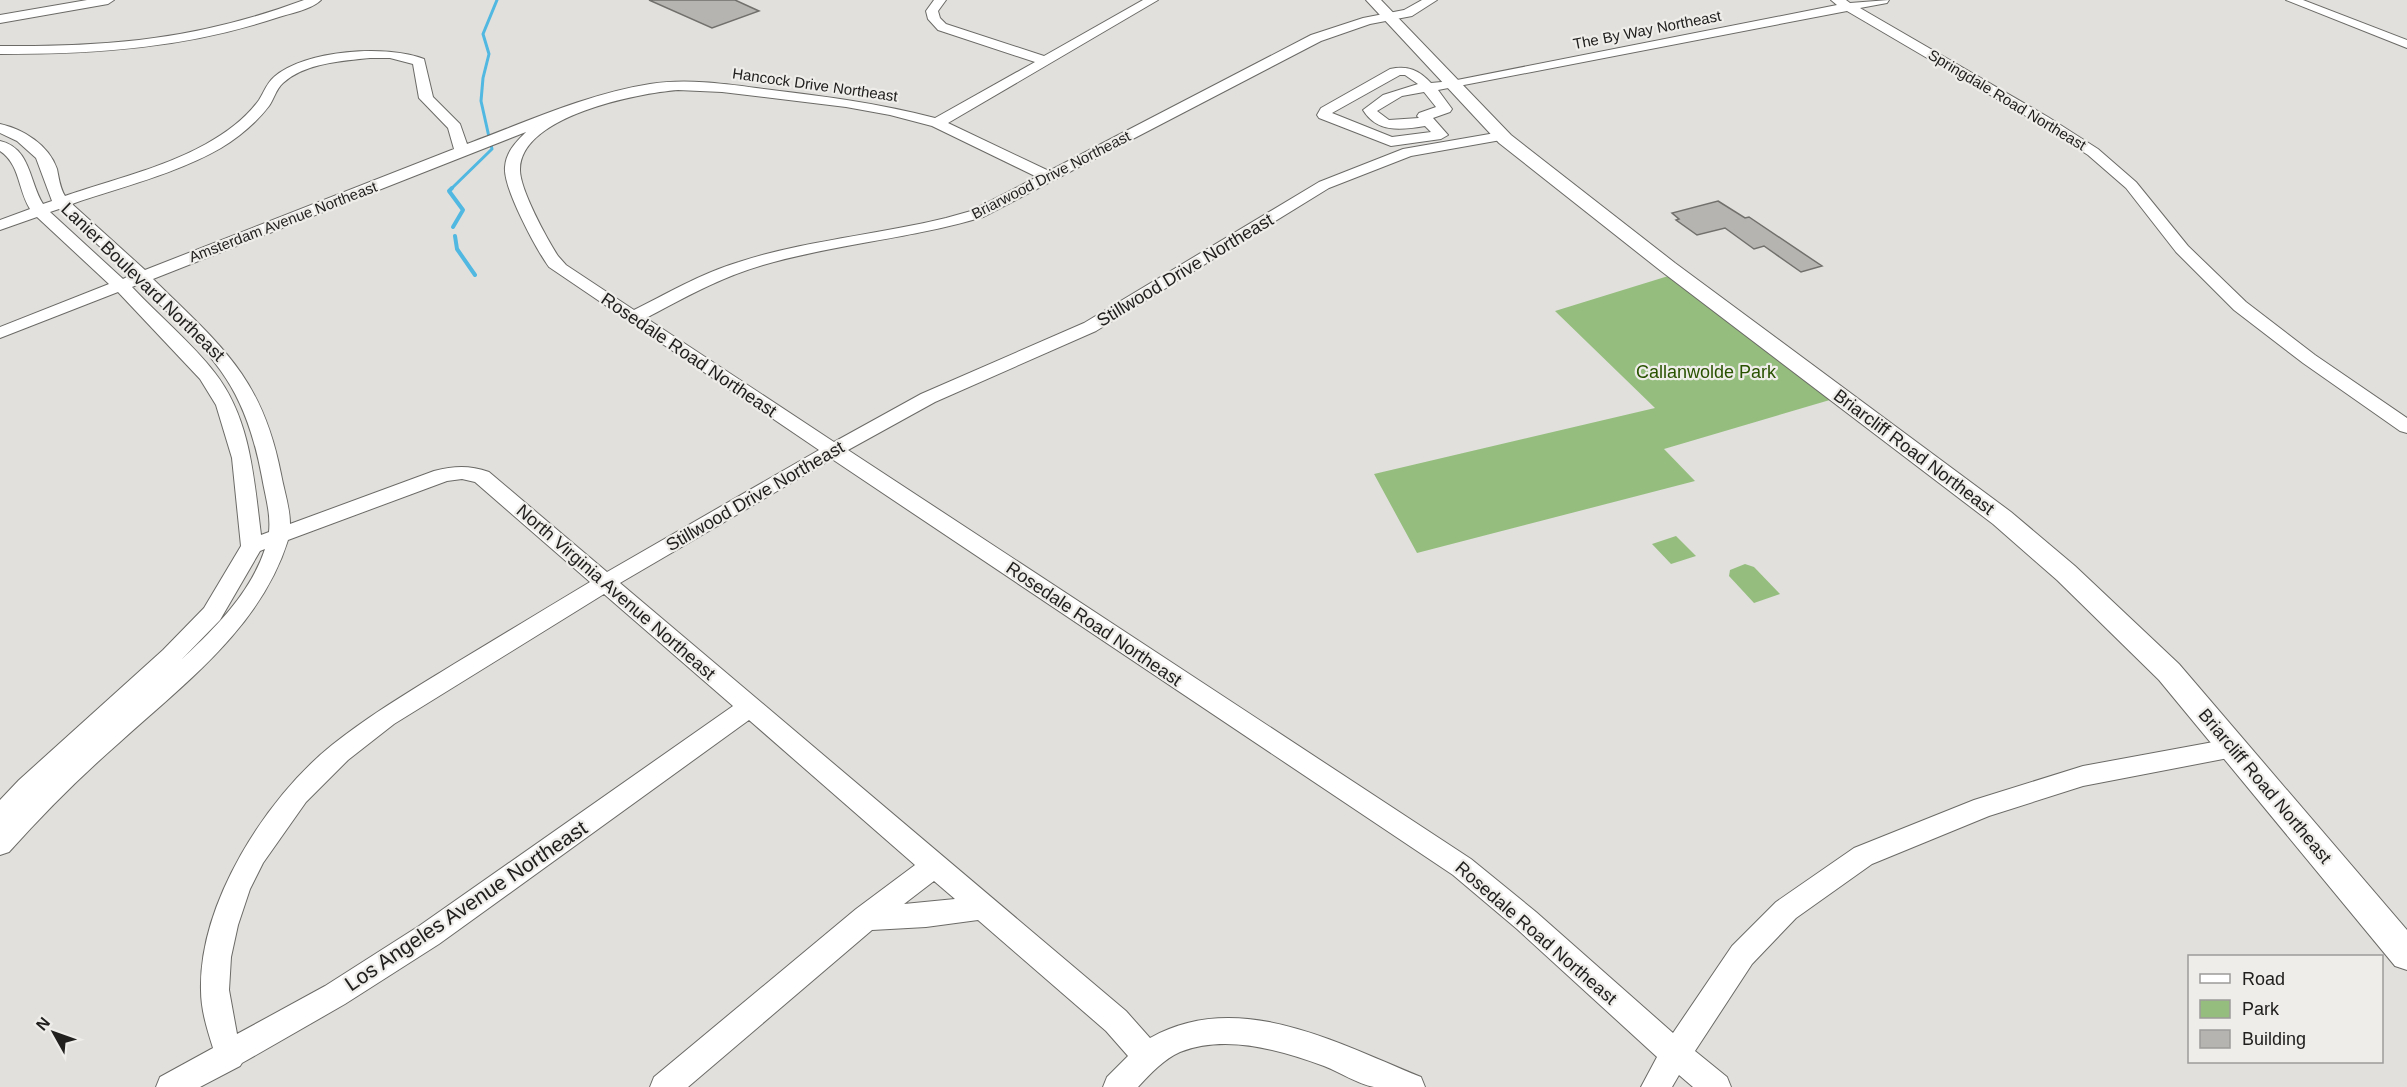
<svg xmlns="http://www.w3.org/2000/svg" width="2407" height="1087" font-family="Helvetica,sans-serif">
  <rect width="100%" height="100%" fill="#e1e0dd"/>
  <!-- green -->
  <g fill="#95be7e">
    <path d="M1678,273l162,124 -176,52 31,32 -278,72 -43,-79 281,-66 -100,-97z"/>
    <path d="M1676,536l20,20 -25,8 -19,-20z"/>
    <path d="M1745,564l9,3 26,27 -26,9 -25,-27 1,-6z"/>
  </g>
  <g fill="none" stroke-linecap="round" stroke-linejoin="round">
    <!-- stream-far1 -->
    <g stroke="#51b8e1" stroke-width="3">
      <path d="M489,137l-8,-36 2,-23 6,-24 -6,-20 14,-34"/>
      <path d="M451,189l41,-40 -1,-4"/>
    </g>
    <!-- stream -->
    <g stroke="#51b8e1" stroke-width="4">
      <path d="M452,188l-3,3 14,19 -10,17"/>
      <path d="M455,236l2,13 18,26"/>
    </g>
  </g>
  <!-- building -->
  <g fill="#b6b4b1" stroke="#72706d" stroke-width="1.5">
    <path d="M649,0h86l24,11 -47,17z"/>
    <path d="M1718,201l27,17 4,-1 73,49 -21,6 -37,-26 -10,3 -29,-21 -28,7 -21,-15 3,-1 -7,-6z"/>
  </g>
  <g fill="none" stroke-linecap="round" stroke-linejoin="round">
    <defs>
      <g id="minor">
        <path d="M87,0h27l-6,4 -108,19v-8z"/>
        <path d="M304,0h17c-9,9 -29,13 -42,17 -94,31 -181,37 -279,37v-8c111,1 199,-7 304,-46z"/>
        <path d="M934,0h12l-8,11 2,7 6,6 98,32 99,-56h15l-210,123 101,48 262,-136 52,-17 41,-8 18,-10h15l-25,16 -42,8 -49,17 -338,176c-73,22 -148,27 -220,48 -42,12 -79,33 -117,53l188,124 87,-48 163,-71 235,-141 84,-33 98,-17 5,1 2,3 -2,3 -5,1 -90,16 -82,32 -233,143 -161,71 -87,48 623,409 65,53 137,121 59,-87 44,-44 78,-54 120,-48 109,-34 152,-28 9,3 3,7 -3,7 -161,31 -94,30 -117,48 -76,54 -44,46 -57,87 32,26 4,10h-38l-14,-12 -7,12h-31l16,-30 -140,-128 -64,-54 -621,-416 -212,124 506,428 24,27c88,-50 187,5 271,39l4,10c-16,0 -35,0 -51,0 -17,-3 -34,-15 -50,-21 -44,-16 -98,-32 -144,-14 -16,7 -30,22 -42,35h-35l4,-10 21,-21 -22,-25 -128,-111 -52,7 -54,3 -184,157h-38l4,-10 202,-168 59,-44 -166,-145 -310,224 -94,60 -103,59 -2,3 -40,21h-44l4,-10 53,-29c-6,-19 -12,-38 -12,-58 -2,-87 65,-192 131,-245 39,-31 80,-55 122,-81 45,-27 91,-55 136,-82l-115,-100 -13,-3 -15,2 -159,59c-27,87 -103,143 -168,202 -39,34 -76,71 -111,110l-9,3v-55l19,-20 144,-130 41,-42 37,-62 -9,-88 -16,-53 -16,-26 -82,-87 -118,46v-11l109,-43 -72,-67 -37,13v-10l30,-11c-12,-19 -10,-45 -30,-58v-10c31,7 29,41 43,63l9,-3 -16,-43 -19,-17 -17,-8v-9c23,5 49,21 57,45 2,10 3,19 8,27 46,-16 98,-28 141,-52 20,-11 40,-26 53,-44 5,-8 8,-17 15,-23 30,-27 113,-33 150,-18l9,38 27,27 7,20c59,-22 120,-50 183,-60 37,-6 77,0 114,5 58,7 114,14 171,29l100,-56 -97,-32 -10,-11 -2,-8zM370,58h20l23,6 6,34 29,30 6,21 -309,121 -73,-66c49,-17 104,-30 149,-56 18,-11 35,-25 48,-42 5,-7 7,-17 14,-23 22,-20 59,-22 87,-25zM678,90l44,2 124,15 44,8 42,11 105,51 -66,34 -25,7c-69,17 -140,22 -207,44 -37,11 -71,31 -105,48l-68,-45 -8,-9c-11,-17 -39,-68 -38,-87 1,-53 118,-76 158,-79zM526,132c-10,10 -20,20 -21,35 -2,21 31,82 44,100l270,183 -212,122 -118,-100c-20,-7 -35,-6 -55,-1l-144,53c0,-17 -6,-33 -9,-50 -19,-98 -61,-129 -128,-195zM59,209l72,66 -8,4 -73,-67zM139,284c69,69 104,92 123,193 3,18 9,36 7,55l-8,3c-7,-55 -10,-116 -46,-162 -23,-30 -57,-58 -83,-86zM265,549c-15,45 -50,79 -84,111l39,-40 40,-69zM604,594l129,112 -314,220 -94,60 -88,48 -8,-44 2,-33 7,-32 12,-36 13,-26 43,-61 42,-42 46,-36zM934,881l21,18 -51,5z"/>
        <path d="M1831,0h15l4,3 39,-3 -2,3 -27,5 188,109 50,32 38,33 52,64 58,56 69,53 92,63v15l-7,-2 -97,-68 -69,-53 -58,-58 -50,-64 -38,-33 -50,-32 -191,-112 -409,79 14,19 -2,3 -17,6 15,17 -7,4 -50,7 -72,-28 -2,-3 4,-7 69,-39c18,-4 29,1 41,14l21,-2 385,-76zM1400,75h5l13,9 -35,11 -20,15c14,23 38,20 62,16l6,6 -39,5 -60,-24zM1424,92l12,15 -17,6 -2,3 2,2 -30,2 -12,-9 25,-15z"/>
        <path d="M2286,0h17l104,40v8z"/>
      </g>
      <path id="major" d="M1366,0h15l130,135 164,128 336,249 64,54 104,98 228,266v40l-12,-4 -236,-286 -102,-100 -64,-56 -332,-253 -162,-128z"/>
    </defs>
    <!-- minor casing -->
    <use href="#minor" stroke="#6b6a67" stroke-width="2"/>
    <!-- major casing -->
    <use href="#major" stroke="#6b6a67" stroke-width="2"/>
    <!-- minor -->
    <use href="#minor" fill="#fff" fill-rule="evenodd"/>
    <!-- major -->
    <use href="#major" fill="#fff" fill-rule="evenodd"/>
  </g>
  <g text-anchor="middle" stroke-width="4.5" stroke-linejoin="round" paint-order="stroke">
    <!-- far-street labels -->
    <g font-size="15" fill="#21201f" stroke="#efedea">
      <text transform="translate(1647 30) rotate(-11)" y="5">The By Way Northeast</text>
      <text transform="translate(815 85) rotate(8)" y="5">Hancock Drive Northeast</text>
      <text transform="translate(2007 100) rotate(31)" y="5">Springdale Road Northeast</text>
      <text transform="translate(1051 175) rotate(-27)" y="5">Briarwood Drive Northeast</text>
      <text transform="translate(283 222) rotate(-21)" y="5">Amsterdam Avenue Northeast</text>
    </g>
    <!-- street labels -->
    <g font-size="18" fill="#21201f" stroke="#efedea">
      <text transform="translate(1185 270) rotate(-31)" y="6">Stillwood Drive Northeast</text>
      <text transform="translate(143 282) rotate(44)" y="6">Lanier Boulevard Northeast</text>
      <text transform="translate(689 355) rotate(34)" y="6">Rosedale Road Northeast</text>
      <text transform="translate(1914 452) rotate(37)" y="6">Briarcliff Road Northeast</text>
      <text transform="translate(755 496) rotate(-30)" y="6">Stillwood Drive Northeast</text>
      <text transform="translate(616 592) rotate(41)" y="6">North Virginia Avenue Northeast</text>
      <text transform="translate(1094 624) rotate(34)" y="6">Rosedale Road Northeast</text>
      <text transform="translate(2265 786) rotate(50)" y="6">Briarcliff Road Northeast</text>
      <text transform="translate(1536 933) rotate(41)" y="6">Rosedale Road Northeast</text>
    </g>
    <!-- park labels -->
    <g font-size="18" fill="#295201" stroke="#efedea">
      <text x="1706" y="378">Callanwolde Park</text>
    </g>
    <!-- near-street labels -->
    <g font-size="21" fill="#21201f" stroke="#efedea">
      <text transform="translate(466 906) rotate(-34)" y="7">Los Angeles Avenue Northeast</text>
    </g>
  </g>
  <!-- legend -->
  <rect x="2188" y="955" width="195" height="108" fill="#efedea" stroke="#9d9b99" stroke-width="1.5"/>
  <rect x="2200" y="974" width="30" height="9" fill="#ffffff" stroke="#9d9b99" stroke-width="1.5"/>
  <text x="2242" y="985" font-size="18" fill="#21201f">Road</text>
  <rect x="2200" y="1000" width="30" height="18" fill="#95be7e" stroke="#9d9b99" stroke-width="1.5"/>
  <text x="2242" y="1015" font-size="18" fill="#21201f">Park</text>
  <rect x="2200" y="1030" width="30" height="18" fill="#b6b4b1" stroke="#9d9b99" stroke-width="1.5"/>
  <text x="2242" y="1045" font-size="18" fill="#21201f">Building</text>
  <!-- north arrow -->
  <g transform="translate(54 1033) rotate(310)" stroke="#efedea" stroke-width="4.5" paint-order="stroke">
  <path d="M0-4.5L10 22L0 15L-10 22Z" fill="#21201f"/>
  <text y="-9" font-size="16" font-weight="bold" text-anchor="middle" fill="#21201f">N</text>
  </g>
</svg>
